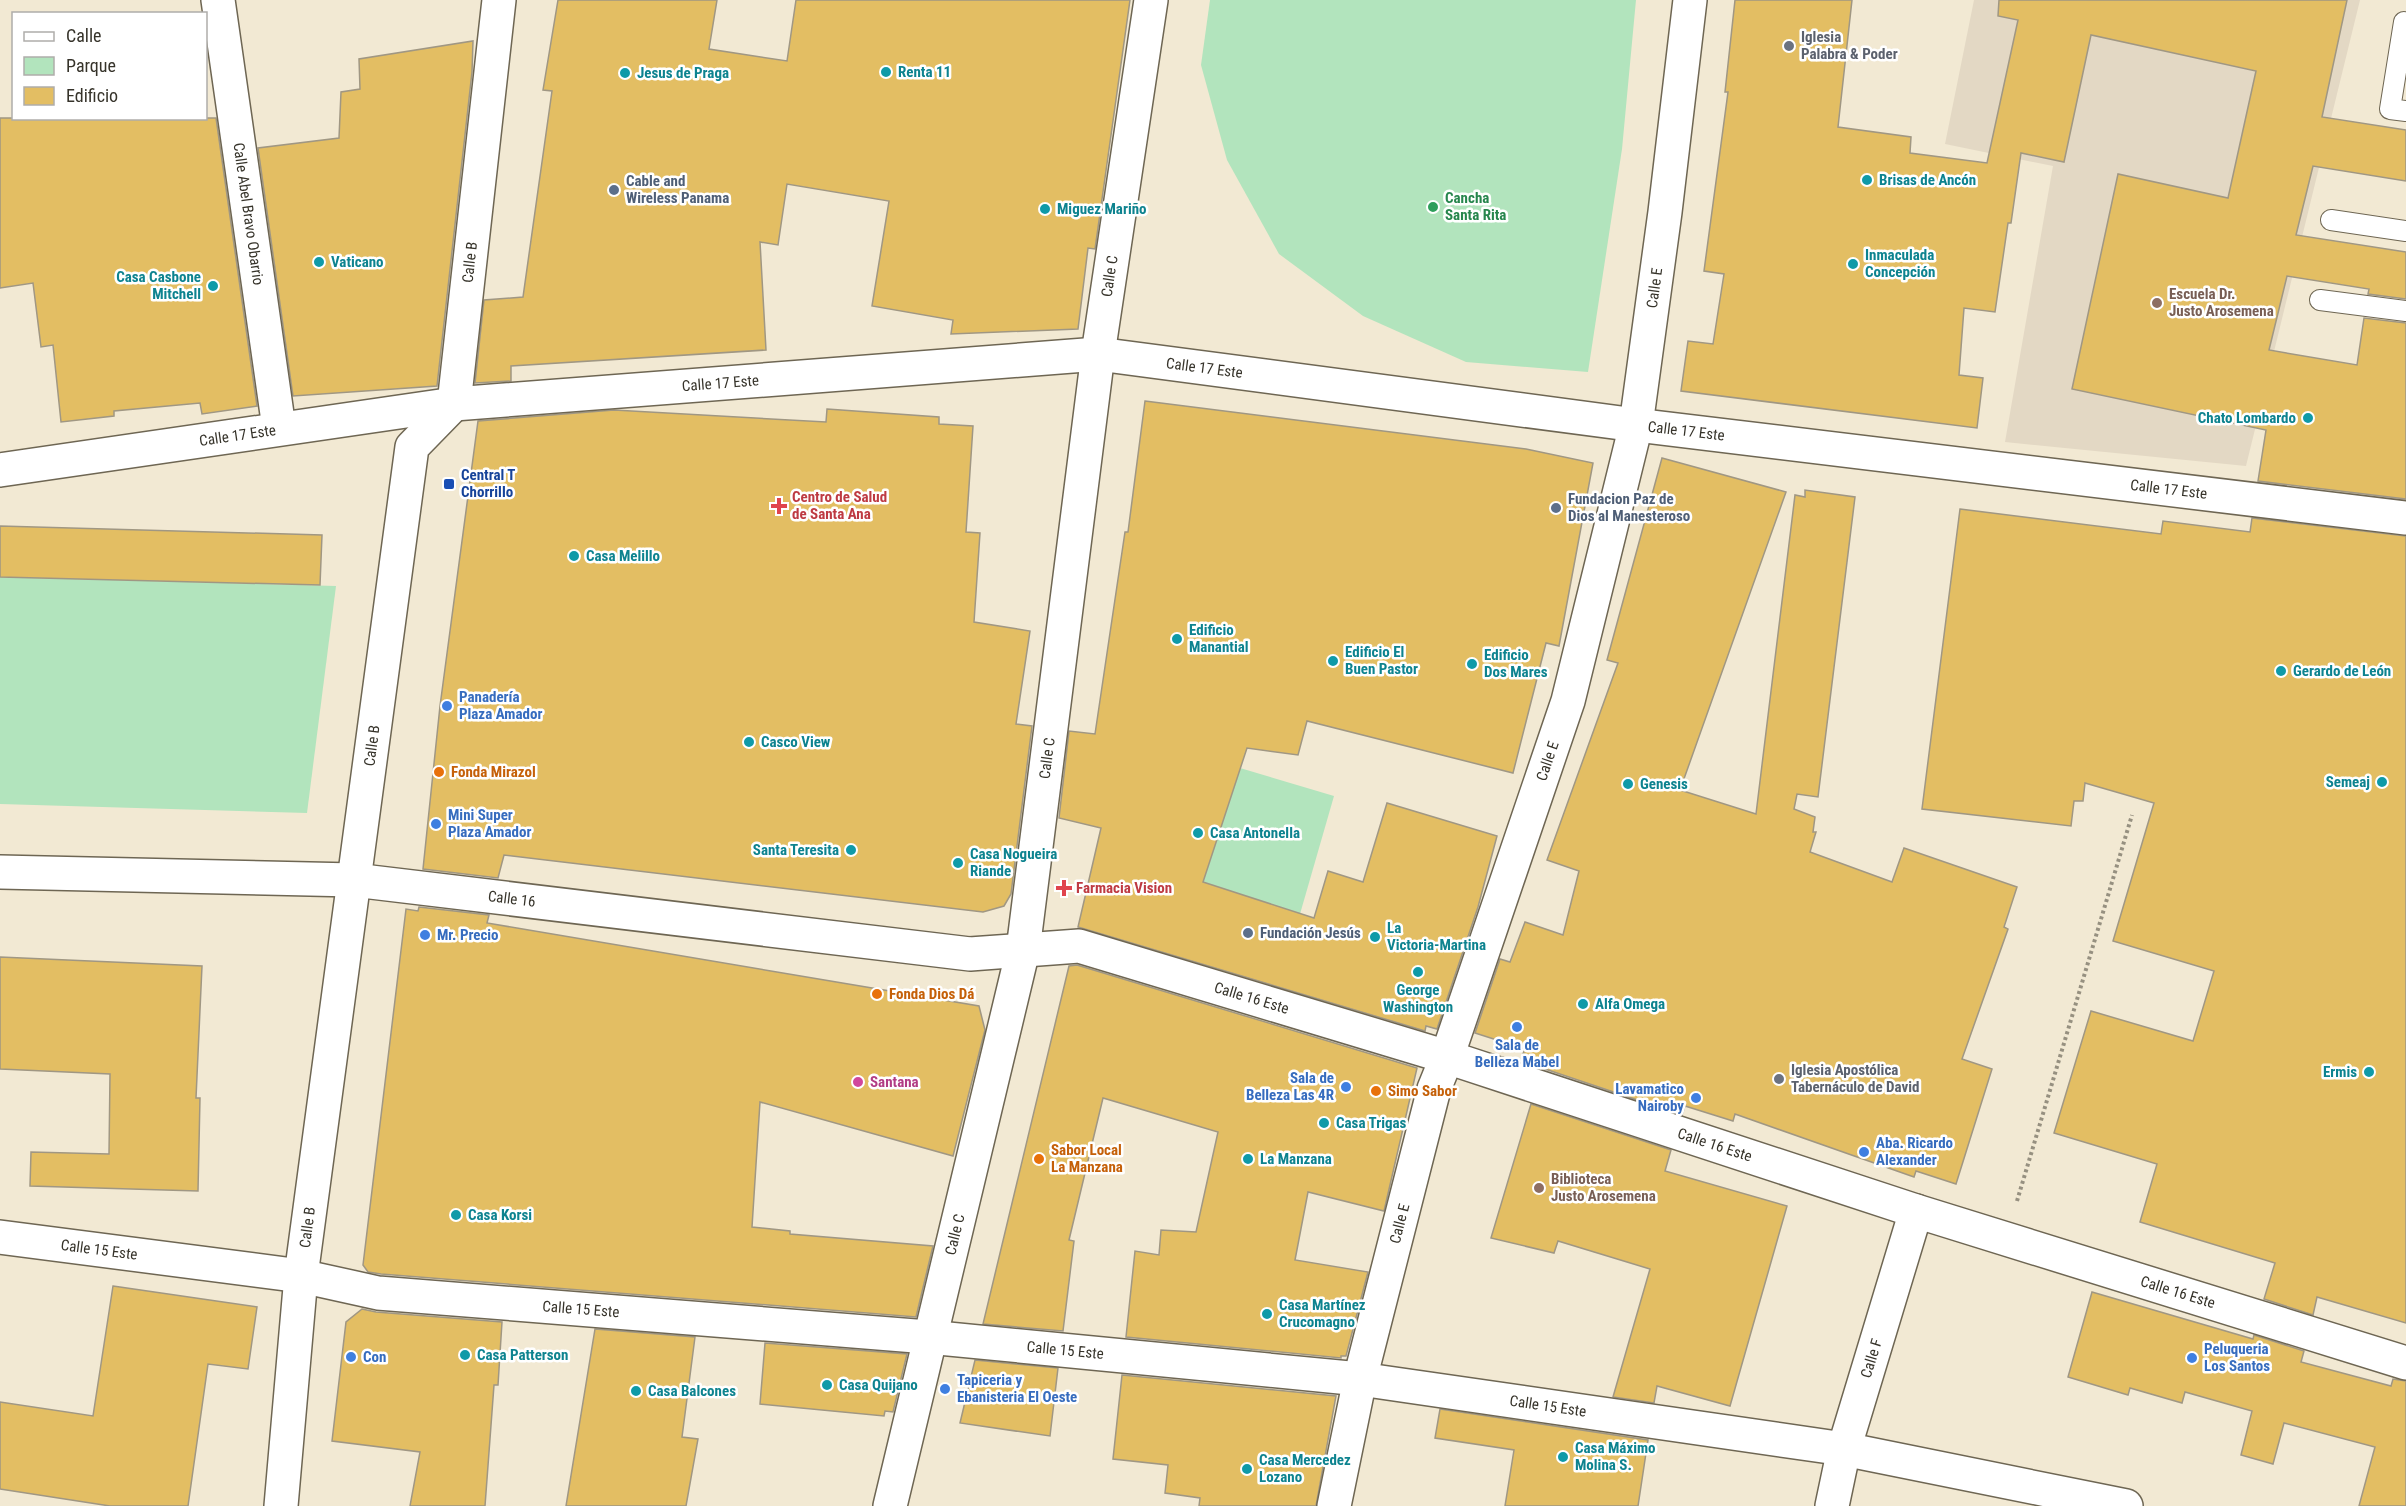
<svg xmlns="http://www.w3.org/2000/svg" width="2406" height="1506" font-family="'Roboto Condensed',sans-serif">
  <rect width="100%" height="100%" fill="#f2e9d3"/>
  <!-- education -->
  <path fill="#e3d8c4" d="M1974,0h386l-114,466 -241,-24 48,-276 -108,-22z"/>
  <!-- green -->
  <g fill="#b2e4bd">
    <path d="M1210,0h426l-14,149 -34,223 -122,-10 -103,-46 -84,-62 -52,-94 -26,-95z"/>
    <path d="M0,577l336,9 -29,227 -307,-9z"/>
    <path d="M1240,768l94,28 -34,118 -97,-32z"/>
  </g>
  <!-- building -->
  <g fill="#e3be63" stroke="#a09783" stroke-width="1.5">
    <path d="M558,0h159l-8,49 78,12 9,-61h334l-35,249 -7,-1 -10,81 -127,5 2,-14 -81,-14 17,-105 -102,-17 -9,61 -18,-3 6,108 -255,16v15l-36,2 9,-83 39,-3 29,-206 -9,-1z"/>
    <path d="M1735,0h117l-14,127 73,10 -1,16 77,10 31,-143 -20,-4 1,-16h348l-25,117 84,13v51l-93,-15 -17,69 110,17v47l-38,-5 1,-5 -82,-13 -18,74 88,15 7,-47 42,5v176l-148,-18 8,-51 -194,-41 46,-215 110,24 28,-127 -165,-36 -27,127 -43,-9 -10,70h-3l-13,89 -31,-4 -5,67 24,3 -6,50 -296,-37 7,-50 25,3 11,-70 -20,-3 24,-179h-3z"/>
    <path d="M473,41l-1,31 -35,314 -144,10 -35,-248 81,-10 2,-46 19,-3 -1,-30z"/>
    <path d="M0,118h216l41,288 -55,8 -2,-11 -86,8v5l-53,6 -8,-77 -12,2 -8,-64 -33,5z"/>
    <path d="M1145,401l381,48 67,14 -34,183 -13,-3 -33,130 -206,-52 -9,34 -51,-7 -44,134 111,36 14,-47 35,11 24,-79 110,33 -19,71 -41,122 -11,-3 -1,5 -347,-104 23,-99 -42,-10 10,-87 26,3 30,-202h3z"/>
    <path d="M827,409l112,8v7l34,2 -7,106 14,1 -6,89 56,9 -14,93 16,2 -21,168 -7,12 -21,6 -479,-57 -6,23 -75,-9 17,-163 38,-285 136,-11 212,12z"/>
    <path d="M1662,458l124,34 -106,298 76,24 39,-319 10,2v-7l50,7 -37,300 -21,-3 -3,15 21,8 -2,15h3l-6,20 82,30 12,-34 113,39 -13,40 4,2 -46,130 30,10 -36,115 -40,-13 -2,6 -179,-63 -2,7 -48,-15 -3,9 -140,-47 2,-8 -21,-6 2,-5 -50,-16 25,-74 10,3 15,-40 38,13 16,-64 -32,-11 71,-197 -11,-3z"/>
    <path d="M1960,509l201,25 2,-13 87,11 2,-14 154,18v787l-89,-26 -4,18 -49,-16 11,-36 -135,-41 17,-58 -103,-31 37,-122 102,30 21,-70 -101,-30 41,-138 -69,-20 -2,18h-9l-3,25 -149,-17z"/>
    <path d="M0,526l322,9 -2,50 -320,-8z"/>
    <path d="M419,907l70,8 -2,8 492,83 6,24 -32,126 -193,-54 -8,125 38,4v3l143,12 -17,71 -535,-43 -13,-2 -5,-7 43,-356 12,2z"/>
    <path d="M0,957l202,9 -6,132h4l-2,93 -168,-5 1,-34 78,2 1,-80 -110,-5z"/>
    <path d="M1077,965l340,103 -33,143 -76,-19 -13,68 73,12 -22,84h-5v2l-215,-21 9,-86 24,4 2,-25 35,2 22,-100 -115,-34 -34,142 5,1 -11,90 -80,-7 86,-358z"/>
    <path d="M1531,1104l140,46 -6,21 122,35 -57,200 -73,-20 -3,17 -41,-6 37,-128 -92,-28 -4,12 -63,-15z"/>
    <path d="M113,1286l144,21 -9,62 -40,-5 -20,142h-78l-110,-17v-87l93,14z"/>
    <path d="M2092,1292l161,47 1,-4 50,16 -3,11 90,24 2,-7 13,2v125h-47l16,-59 -91,-24 -11,41 -32,-9 11,-44 -67,-19 -3,11 -52,-15 -2,7 -60,-18z"/>
    <path d="M362,1309l14,3 126,10 -4,63h-4l-9,121h-75l10,-54 -88,-11 14,-119z"/>
    <path d="M595,1329l100,8 -13,100 16,2 -12,67h-120z"/>
    <path d="M765,1343l142,11 -14,58 -8,-1 -1,5 -124,-12z"/>
    <path d="M975,1360l83,8 -8,68 -90,-13z"/>
    <path d="M1122,1375l214,21 -20,110h-117l1,-8 -35,-5 3,-28 -55,-6z"/>
    <path d="M1440,1409l208,31 -10,66h-133l9,-56 -79,-12z"/>
  </g>
  <g fill="none" stroke-linecap="round" stroke-linejoin="round">
    <defs>
      <g id="service">
        <path d="M2404,22l-14,87 16,2"/>
        <path d="M2331,220l75,11"/>
        <path d="M2320,300l86,11"/>
      </g>
      <g id="minor">
        <path id="s1" d="M218,0l61,428"/>
        <path id="s2" d="M0,872l354,8 616,74 109,-8 368,111 469,154 490,152"/>
        <path id="s3" d="M0,1237l301,39 77,17 550,44 432,42 484,70 282,57"/>
        <path id="s4" d="M890,1506l133,-556 75,-596 53,-354"/>
        <path id="s5" d="M1334,1506l26,-127 74,-290 13,-32 121,-356 68,-276 29,-213 25,-212"/>
        <path id="s6" d="M1832,1506l12,-57 72,-238"/>
      </g>
      <g id="tertiary">
        <path id="s7" d="M0,470l454,-66 644,-50 538,71 770,93"/>
        <path id="s8" d="M281,1506l20,-230 111,-829 42,-43 45,-404"/>
      </g>
    </defs>
    <!-- service casing -->
    <use href="#service" stroke="#6e6653" stroke-width="22"/>
    <!-- minor casing -->
    <use href="#minor" stroke="#6e6653" stroke-width="36"/>
    <!-- tertiary casing -->
    <use href="#tertiary" stroke="#6e6653" stroke-width="36"/>
    <!-- path -->
    <path stroke="#969080" stroke-width="4" stroke-dasharray="3 3" stroke-linecap="butt" d="M2017,1201l115,-386"/>
    <!-- service -->
    <use href="#service" stroke="#fff" stroke-width="20"/>
    <!-- minor -->
    <use href="#minor" stroke="#fff" stroke-width="33"/>
    <!-- tertiary -->
    <use href="#tertiary" stroke="#fff" stroke-width="33"/>
  </g>
  <!-- markers -->
  <g fill="#6b7280" stroke="#fff" stroke-width="2">
    <circle cx="1789" cy="46" r="6"/>
    <circle cx="1779" cy="1079" r="6"/>
  </g>
  <g fill="#0f9aa8" stroke="#fff" stroke-width="2">
    <circle cx="886" cy="72" r="6"/>
    <circle cx="625" cy="73" r="6"/>
    <circle cx="1867" cy="180" r="6"/>
    <circle cx="1045" cy="209" r="6"/>
    <circle cx="319" cy="262" r="6"/>
    <circle cx="1853" cy="264" r="6"/>
    <circle cx="213" cy="286" r="6"/>
    <circle cx="2308" cy="418" r="6"/>
    <circle cx="574" cy="556" r="6"/>
    <circle cx="1177" cy="639" r="6"/>
    <circle cx="1333" cy="661" r="6"/>
    <circle cx="1472" cy="664" r="6"/>
    <circle cx="2281" cy="671" r="6"/>
    <circle cx="749" cy="742" r="6"/>
    <circle cx="2382" cy="782" r="6"/>
    <circle cx="1628" cy="784" r="6"/>
    <circle cx="1198" cy="833" r="6"/>
    <circle cx="851" cy="850" r="6"/>
    <circle cx="958" cy="863" r="6"/>
    <circle cx="1375" cy="937" r="6"/>
    <circle cx="1418" cy="972" r="6"/>
    <circle cx="1583" cy="1004" r="6"/>
    <circle cx="2369" cy="1072" r="6"/>
    <circle cx="1324" cy="1123" r="6"/>
    <circle cx="1248" cy="1159" r="6"/>
    <circle cx="456" cy="1215" r="6"/>
    <circle cx="1267" cy="1314" r="6"/>
    <circle cx="465" cy="1355" r="6"/>
    <circle cx="827" cy="1385" r="6"/>
    <circle cx="636" cy="1391" r="6"/>
    <circle cx="1563" cy="1457" r="6"/>
    <circle cx="1247" cy="1469" r="6"/>
  </g>
  <g fill="#5c6f8a" stroke="#fff" stroke-width="2">
    <circle cx="614" cy="190" r="6"/>
    <circle cx="1556" cy="508" r="6"/>
    <circle cx="1248" cy="933" r="6"/>
  </g>
  <circle fill="#2e9e5b" stroke="#fff" stroke-width="2" cx="1433" cy="207" r="6"/>
  <g fill="#8d6e63" stroke="#fff" stroke-width="2">
    <circle cx="2157" cy="303" r="6"/>
    <circle cx="1539" cy="1188" r="6"/>
  </g>
  <rect fill="#1a4fb4" stroke="#fff" stroke-width="2" x="443" y="478" width="12" height="12" rx="3"/>
  <g fill="#e0444e" stroke="#fff" stroke-width="2">
    <path d="M776 497h6v6h6v6h-6v6h-6v-6h-6v-6h6z"/>
    <path d="M1061 879h6v6h6v6h-6v6h-6v-6h-6v-6h6z"/>
  </g>
  <g fill="#3f7fe0" stroke="#fff" stroke-width="2">
    <circle cx="447" cy="706" r="6"/>
    <circle cx="436" cy="824" r="6"/>
    <circle cx="425" cy="935" r="6"/>
    <circle cx="1517" cy="1027" r="6"/>
    <circle cx="1346" cy="1087" r="6"/>
    <circle cx="1696" cy="1098" r="6"/>
    <circle cx="1864" cy="1152" r="6"/>
    <circle cx="351" cy="1357" r="6"/>
    <circle cx="2192" cy="1358" r="6"/>
    <circle cx="945" cy="1389" r="6"/>
  </g>
  <g fill="#e8710a" stroke="#fff" stroke-width="2">
    <circle cx="439" cy="772" r="6"/>
    <circle cx="877" cy="994" r="6"/>
    <circle cx="1376" cy="1091" r="6"/>
    <circle cx="1039" cy="1159" r="6"/>
  </g>
  <circle fill="#d1479c" stroke="#fff" stroke-width="2" cx="858" cy="1082" r="6"/>
  <g text-anchor="middle" stroke-width="5" stroke-linejoin="round" paint-order="stroke">
    <!-- worship labels -->
    <g font-size="15" font-weight="bold" fill="#5b616d" stroke="#fff" text-anchor="start">
      <text x="1801" y="42">Iglesia<tspan x="1801" dy="17">Palabra &amp; Poder</tspan></text>
      <text x="1791" y="1075">Iglesia Apostólica<tspan x="1791" dy="17">Tabernáculo de David</tspan></text>
    </g>
    <!-- culture labels -->
    <g font-size="15" font-weight="bold" fill="#0d838f" stroke="#fff" text-anchor="start">
      <text x="898" y="77">Renta 11</text>
      <text x="637" y="78">Jesus de Praga</text>
      <text x="1879" y="185">Brisas de Ancón</text>
      <text x="1057" y="214">Miguez Mariño</text>
      <text x="1865" y="260">Inmaculada<tspan x="1865" dy="17">Concepción</tspan></text>
      <text x="331" y="267">Vaticano</text>
      <text x="201" y="282" text-anchor="end">Casa Casbone<tspan x="201" dy="17">Mitchell</tspan></text>
      <text x="2296" y="423" text-anchor="end">Chato Lombardo</text>
      <text x="586" y="561">Casa Melillo</text>
      <text x="1189" y="635">Edificio<tspan x="1189" dy="17">Manantial</tspan></text>
      <text x="1345" y="657">Edificio El<tspan x="1345" dy="17">Buen Pastor</tspan></text>
      <text x="1484" y="660">Edificio<tspan x="1484" dy="17">Dos Mares</tspan></text>
      <text x="2293" y="676">Gerardo de León</text>
      <text x="761" y="747">Casco View</text>
      <text x="2370" y="787" text-anchor="end">Semeaj</text>
      <text x="1640" y="789">Genesis</text>
      <text x="1210" y="838">Casa Antonella</text>
      <text x="839" y="855" text-anchor="end">Santa Teresita</text>
      <text x="970" y="859">Casa Nogueira<tspan x="970" dy="17">Riande</tspan></text>
      <text x="1387" y="933">La<tspan x="1387" dy="17">Victoria-Martina</tspan></text>
      <text x="1418" y="995" text-anchor="middle">George<tspan x="1418" dy="17">Washington</tspan></text>
      <text x="1595" y="1009">Alfa Omega</text>
      <text x="2357" y="1077" text-anchor="end">Ermis</text>
      <text x="1336" y="1128">Casa Trigas</text>
      <text x="1260" y="1164">La Manzana</text>
      <text x="468" y="1220">Casa Korsi</text>
      <text x="1279" y="1310">Casa Martínez<tspan x="1279" dy="17">Crucomagno</tspan></text>
      <text x="477" y="1360">Casa Patterson</text>
      <text x="839" y="1390">Casa Quijano</text>
      <text x="648" y="1396">Casa Balcones</text>
      <text x="1575" y="1453">Casa Máximo<tspan x="1575" dy="17">Molina S.</tspan></text>
      <text x="1259" y="1465">Casa Mercedez<tspan x="1259" dy="17">Lozano</tspan></text>
    </g>
    <!-- service labels -->
    <g font-size="15" font-weight="bold" fill="#4e5e75" stroke="#fff" text-anchor="start">
      <text x="626" y="186">Cable and<tspan x="626" dy="17">Wireless Panama</tspan></text>
      <text x="1568" y="504">Fundacion Paz de<tspan x="1568" dy="17">Dios al Manesteroso</tspan></text>
      <text x="1260" y="938">Fundación Jesús</text>
    </g>
    <!-- leisure labels -->
    <g font-size="15" font-weight="bold" fill="#27864d" stroke="#fff" text-anchor="start">
      <text x="1445" y="203">Cancha<tspan x="1445" dy="17">Santa Rita</tspan></text>
    </g>
    <!-- street labels -->
    <g font-size="15" fill="#36332a" stroke="#fff">
      <text dy="5" stroke="none"><textPath href="#s1" startOffset="216">Calle Abel Bravo Obarrio</textPath></text>
      <text dy="5" stroke="none"><textPath href="#s8" startOffset="1270">Calle B</textPath></text>
      <text dy="5" stroke="none"><textPath href="#s4" startOffset="1251">Calle C</textPath></text>
      <text dy="5" stroke="none"><textPath href="#s5" startOffset="1262">Calle E</textPath></text>
      <text dy="5" stroke="none"><textPath href="#s7" startOffset="1212">Calle 17 Este</textPath></text>
      <text dy="5" stroke="none"><textPath href="#s7" startOffset="726">Calle 17 Este</textPath></text>
      <text dy="5" stroke="none"><textPath href="#s7" startOffset="1698">Calle 17 Este</textPath></text>
      <text dy="5" stroke="none"><textPath href="#s7" startOffset="240">Calle 17 Este</textPath></text>
      <text dy="5" stroke="none"><textPath href="#s7" startOffset="2184">Calle 17 Este</textPath></text>
      <text dy="5" stroke="none"><textPath href="#s8" startOffset="766">Calle B</textPath></text>
      <text dy="5" stroke="none"><textPath href="#s4" startOffset="765">Calle C</textPath></text>
      <text dy="5" stroke="none"><textPath href="#s5" startOffset="776">Calle E</textPath></text>
      <text dy="5" stroke="none"><textPath href="#s2" startOffset="513">Calle 16</textPath></text>
      <text dy="5" stroke="none"><textPath href="#s2" startOffset="1264">Calle 16 Este</textPath></text>
      <text dy="5" stroke="none"><textPath href="#s2" startOffset="1750">Calle 16 Este</textPath></text>
      <text dy="5" stroke="none"><textPath href="#s5" startOffset="290">Calle E</textPath></text>
      <text dy="5" stroke="none"><textPath href="#s8" startOffset="280">Calle B</textPath></text>
      <text dy="5" stroke="none"><textPath href="#s4" startOffset="279">Calle C</textPath></text>
      <text dy="5" stroke="none"><textPath href="#s3" startOffset="100">Calle 15 Este</textPath></text>
      <text dy="5" stroke="none"><textPath href="#s2" startOffset="2236">Calle 16 Este</textPath></text>
      <text dy="5" stroke="none"><textPath href="#s3" startOffset="586">Calle 15 Este</textPath></text>
      <text dy="5" stroke="none"><textPath href="#s3" startOffset="1072">Calle 15 Este</textPath></text>
      <text dy="5" stroke="none"><textPath href="#s6" startOffset="153">Calle F</textPath></text>
      <text dy="5" stroke="none"><textPath href="#s3" startOffset="1558">Calle 15 Este</textPath></text>
    </g>
    <!-- education labels -->
    <g font-size="15" font-weight="bold" fill="#785e54" stroke="#fff" text-anchor="start">
      <text x="2169" y="299">Escuela Dr.<tspan x="2169" dy="17">Justo Arosemena</tspan></text>
      <text x="1551" y="1184">Biblioteca<tspan x="1551" dy="17">Justo Arosemena</tspan></text>
    </g>
    <!-- transit labels -->
    <g font-size="15" font-weight="bold" fill="#164399" stroke="#fff" text-anchor="start">
      <text x="461" y="480">Central T<tspan x="461" dy="17">Chorrillo</tspan></text>
    </g>
    <!-- health labels -->
    <g font-size="15" font-weight="bold" fill="#be3a42" stroke="#fff" text-anchor="start">
      <text x="792" y="502">Centro de Salud<tspan x="792" dy="17">de Santa Ana</tspan></text>
      <text x="1076" y="893">Farmacia Vision</text>
    </g>
    <!-- shop labels -->
    <g font-size="15" font-weight="bold" fill="#366cbe" stroke="#fff" text-anchor="start">
      <text x="459" y="702">Panadería<tspan x="459" dy="17">Plaza Amador</tspan></text>
      <text x="448" y="820">Mini Super<tspan x="448" dy="17">Plaza Amador</tspan></text>
      <text x="437" y="940">Mr. Precio</text>
      <text x="1517" y="1050" text-anchor="middle">Sala de<tspan x="1517" dy="17">Belleza Mabel</tspan></text>
      <text x="1334" y="1083" text-anchor="end">Sala de<tspan x="1334" dy="17">Belleza Las 4R</tspan></text>
      <text x="1684" y="1094" text-anchor="end">Lavamatico<tspan x="1684" dy="17">Nairoby</tspan></text>
      <text x="1876" y="1148">Aba. Ricardo<tspan x="1876" dy="17">Alexander</tspan></text>
      <text x="2204" y="1354">Peluqueria<tspan x="2204" dy="17">Los Santos</tspan></text>
      <text x="363" y="1362">Con</text>
      <text x="957" y="1385">Tapiceria y<tspan x="957" dy="17">Ebanisteria El Oeste</tspan></text>
    </g>
    <!-- food labels -->
    <g font-size="15" font-weight="bold" fill="#c56008" stroke="#fff" text-anchor="start">
      <text x="451" y="777">Fonda Mirazol</text>
      <text x="889" y="999">Fonda Dios Dá</text>
      <text x="1388" y="1096">Simo Sabor</text>
      <text x="1051" y="1155">Sabor Local<tspan x="1051" dy="17">La Manzana</tspan></text>
    </g>
    <!-- hotel labels -->
    <g font-size="15" font-weight="bold" fill="#b23c85" stroke="#fff" text-anchor="start">
      <text x="870" y="1087">Santana</text>
    </g>
  </g>
  <!-- legend -->
  <rect x="12" y="12" width="195" height="108" fill="#ffffff" stroke="#afadaa" stroke-width="1.5"/>
  <rect x="24" y="32" width="30" height="9" fill="#ffffff" stroke="#afadaa" stroke-width="1.5"/>
  <text x="66" y="42" font-size="18" fill="#36332a">Calle</text>
  <rect x="24" y="57" width="30" height="18" fill="#b2e4bd" stroke="#afadaa" stroke-width="1.5"/>
  <text x="66" y="72" font-size="18" fill="#36332a">Parque</text>
  <rect x="24" y="87" width="30" height="18" fill="#e3be63" stroke="#afadaa" stroke-width="1.5"/>
  <text x="66" y="102" font-size="18" fill="#36332a">Edificio</text>
</svg>
